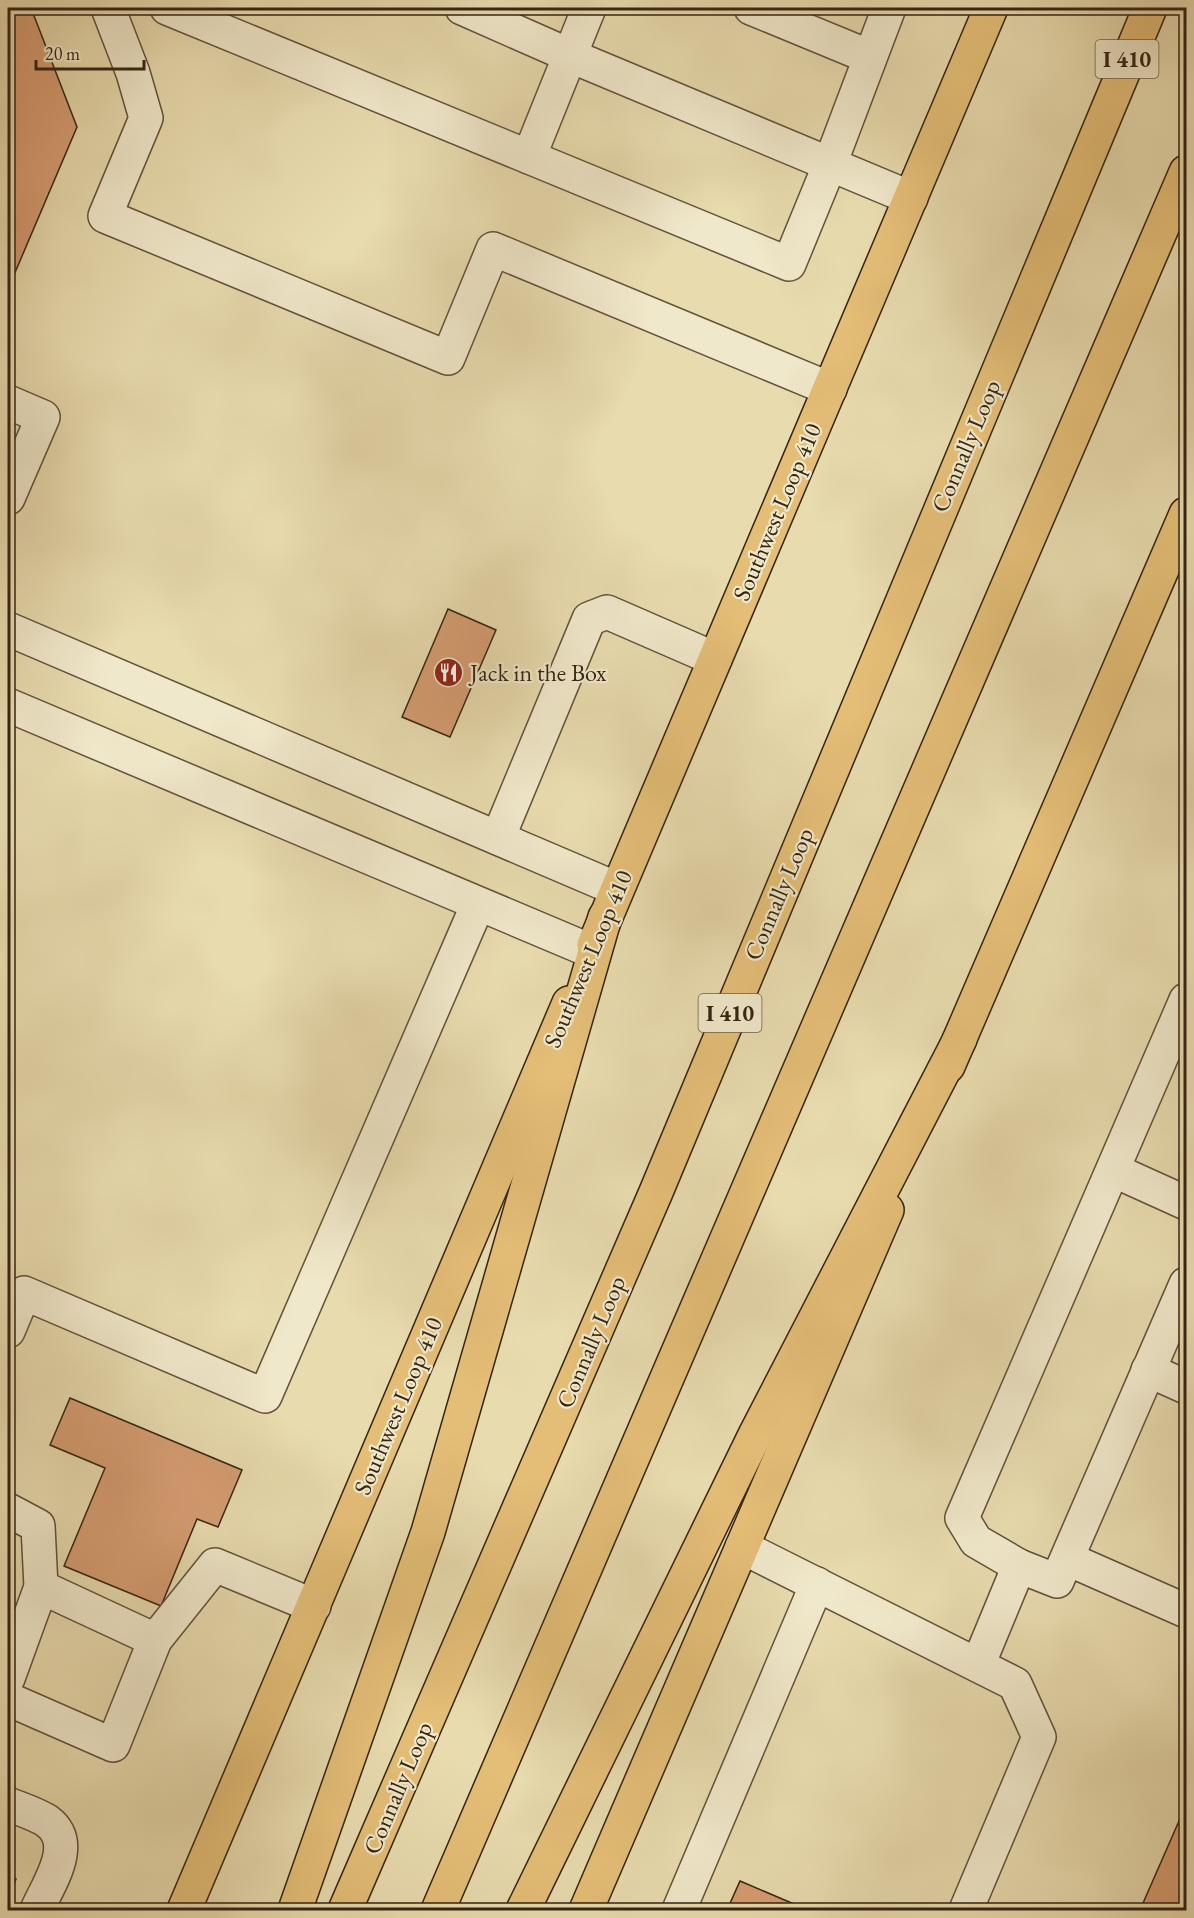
<svg xmlns="http://www.w3.org/2000/svg" width="1194" height="1918" font-family="'EB Garamond',serif">
  <rect width="100%" height="100%" fill="#e8dbae"/>
  <filter id="stains"><feTurbulence type="fractalNoise" baseFrequency=".00333" numOctaves="4"/><feColorMatrix values="0 0 0 0 .2 0 0 0 0 .09 0 0 0 0 .02 0 0 0 .5 -.17"/></filter>
  <radialGradient id="worn" r=".72"><stop offset=".6" stop-color="#630" stop-opacity="0"/><stop offset="1" stop-color="#630" stop-opacity=".3"/></radialGradient>
  <!-- building -->
  <g fill="#d69d72" stroke="#342513" stroke-width="1.5">
    <path d="M8,8h23l46,119 -69,162z"/>
    <path d="M448,609l48,21 -46,107 -48,-20z"/>
    <path d="M70,1398l172,72 -24,57 -21,-8 -36,87 -97,-40 41,-98 -55,-23z"/>
    <path d="M1186,1805v105h-46z"/>
    <path d="M8,1875l8,4 -8,19z"/>
    <path d="M740,1881l68,29h-90l1,-3 8,3z"/>
  </g>
  <g fill="none" stroke-linecap="round" stroke-linejoin="round">
    <defs>
      <g id="minor">
        <path d="M108,8l25,65 13,45 -41,98 343,142 45,-109 337,140"/>
        <path d="M167,8l622,256 41,-100 59,-156"/>
        <path d="M462,8l109,48 340,142"/>
        <path d="M751,8l119,49"/>
        <path d="M529,157l60,-149"/>
        <path d="M8,402l35,15 -35,81"/>
        <path d="M8,629l609,260"/>
        <path d="M8,705l583,246"/>
        <path d="M498,838l91,-219 18,-7 108,47"/>
        <path d="M1186,1000l-224,518 14,23 43,25 38,15 129,-297"/>
        <path d="M1113,1170l73,33"/>
        <path d="M8,1331l16,-38 241,103 213,-492"/>
        <path d="M1148,1370l38,17"/>
        <path d="M8,1510l30,16 3,61 -33,91"/>
        <path d="M742,1547l273,137 24,53 -73,173"/>
        <path d="M1068,1559l118,52"/>
        <path d="M155,1640l60,-75 99,41"/>
        <path d="M978,1665l41,-99"/>
        <path d="M8,1699l105,46 42,-105 -114,-53"/>
        <path d="M8,1804c12,5 28,10 39,17 31,23 1,63 -10,89"/>
        <path d="M679,1910l138,-326"/>
      </g>
      <g id="major">
        <path d="M594,945l397,-937"/>
        <path d="M948,1066l238,-552"/>
        <path d="M184,1910l385,-907"/>
        <path d="M586,1910l301,-700"/>
      </g>
      <g id="highway">
        <path d="M295,1910l133,-378 177,-615"/>
        <path d="M345,1910l311,-718 494,-1184"/>
        <path d="M438,1910l748,-1738"/>
        <path d="M523,1910l233,-477 204,-394"/>
      </g>
    </defs>
    <!-- minor casing -->
    <use href="#minor" stroke="#61523a" stroke-width="36"/>
    <!-- major casing -->
    <use href="#major" stroke="#342513" stroke-width="36"/>
    <!-- highway casing -->
    <use href="#highway" stroke="#342513" stroke-width="36"/>
    <!-- minor -->
    <use href="#minor" stroke="#f0e8ca" stroke-width="33"/>
    <!-- major -->
    <use href="#major" stroke="#e4be77" stroke-width="33"/>
    <!-- highway -->
    <use href="#highway" stroke="#e4be77" stroke-width="33"/>
  </g>
  <!-- icons -->
  <defs>
    <symbol id="restaurant-disc" viewBox="-11 -11 22 22"><circle r="9.5" fill="#8f2418" stroke="#f0e8ca"/><path d="M-5-6h1v4h1v-4h1v4h1v-4h1v5L-1.5 .5V6h-2V.5L-5-1ZM5-6V6H3V1.5H1.5Q1.5-4 5-6Z" fill="#fff"/></symbol>
  </defs>
  <g fill-rule="evenodd">
    <use href="#restaurant-disc" x="432" y="656" width="33" height="33"/>
  </g>
  <g text-anchor="middle" stroke-width="4.5" stroke-linejoin="round" paint-order="stroke">
    <!-- shield labels -->
    <g fill="#f0e8ca" stroke="#6c604a" stroke-width="1.5">
      <rect x="1095.5" y="40" width="63" height="38" rx="4.5"/>
      <rect x="698.5" y="994" width="63" height="38" rx="4.5"/>
    </g>
    <g font-size="22" font-weight="bold" fill="#342513">
      <text x="1127" y="67">I 410</text>
      <text x="730" y="1021">I 410</text>
    </g>
    <!-- street labels -->
    <g font-size="24" fill="#342513" stroke="#f0e8ca">
      <text transform="translate(966 446) rotate(-67)" y="8">Connally Loop</text>
      <text transform="translate(777 512) rotate(-67)" y="8">Southwest Loop 410</text>
      <text transform="translate(779 894) rotate(-67)" y="8">Connally Loop</text>
      <text transform="translate(588 959) rotate(-67)" y="8">Southwest Loop 410</text>
      <text transform="translate(591 1342) rotate(-67)" y="8">Connally Loop</text>
      <text transform="translate(398 1406) rotate(-67)" y="8">Southwest Loop 410</text>
      <text transform="translate(398 1788) rotate(-67)" y="8">Connally Loop</text>
    </g>
    <!-- poi labels -->
    <g font-size="24" fill="#342513" stroke="#f0e8ca" text-anchor="start">
      <text x="470" y="681">Jack in the Box</text>
    </g>
  </g>
  <!-- margin -->
  <rect width="1194" height="1918" fill="none" stroke="#e8dbae" stroke-width="30"/>
  <rect x="9" y="9" width="1176" height="1900" fill="none" stroke="#342513" stroke-width="3"/>
  <rect x="15" y="15" width="1164" height="1888" fill="none" stroke="#342513" stroke-width="1.5"/>
  <!-- scale -->
  <path d="M36 60v9h108v-9" fill="none" stroke="#342513" stroke-width="3"/>
  <text x="45" y="60" font-size="18" fill="#342513" stroke="#f0e8ca" stroke-width="4.5" paint-order="stroke">20 m</text>
  <rect width="100%" height="100%" filter="url(#stains)"/>
  <rect width="100%" height="100%" fill="url(#worn)"/>
</svg>
